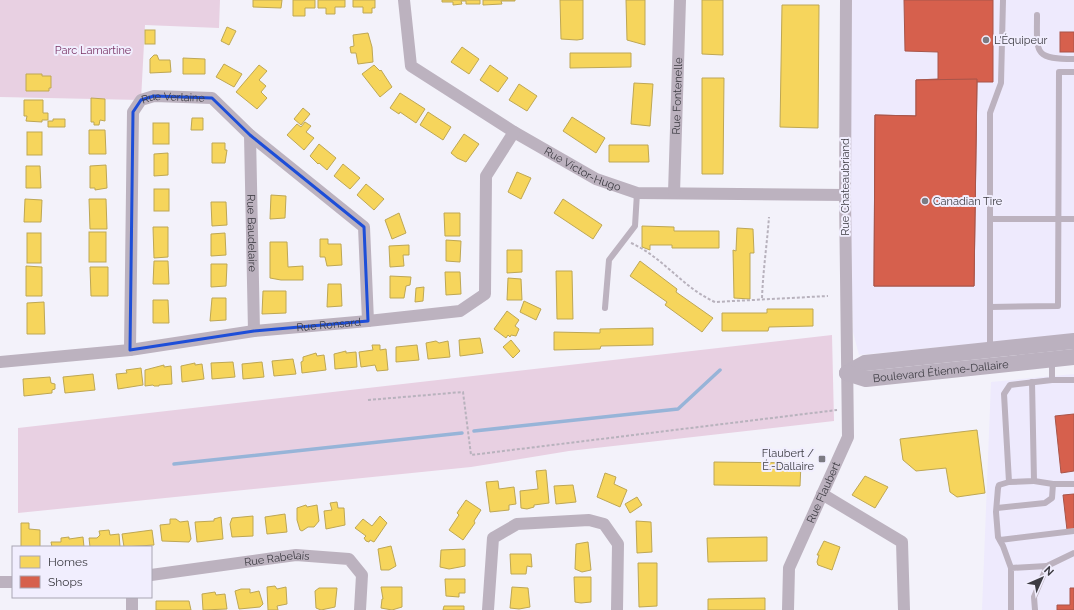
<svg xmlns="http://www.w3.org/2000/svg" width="1074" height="610" font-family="Raleway,sans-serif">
  <rect width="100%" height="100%" fill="#f3f2fa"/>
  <!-- built -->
  <g fill="#eeeafd">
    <path d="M850,0h224v334l-215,21 -6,-23 -4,-120z"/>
    <path d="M1074,374v236h-92l9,-228z"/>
  </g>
  <!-- green -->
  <g fill="#e8d0e2">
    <path d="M0,0h220l-1,28 -74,-3 -4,75 -141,-3z"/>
    <path d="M832,335l2,86 -265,30 -98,16 -453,46v-85z"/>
  </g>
  <!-- homes -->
  <g fill="#f6d55c" stroke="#bea754">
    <path d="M253,0h29l-1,8 -28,-1z"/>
    <path d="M293,0h22v8h-10v8h-12z"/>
    <path d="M318,0h27v7h-10v7h-9v-6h-8z"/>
    <path d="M353,0h22v8h-3v5h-9v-6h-10z"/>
    <path d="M442,0h38v4h-14v-3h-5l1,3 -9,1v-3h-11z"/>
    <path d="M483,0h32v1h-14l1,3 -19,1z"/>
    <path d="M560,0h23v39l-6,1 -16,-1z"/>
    <path d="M626,0h19v45l-18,-5z"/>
    <path d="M702,0h21v55l-21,-1z"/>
    <path d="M782,5h37l-1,123 -38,-1z"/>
    <path d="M227,27l9,4 -7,14 -8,-4z"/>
    <rect x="145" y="30" width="10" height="14"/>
    <path d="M368,33l4,14 1,15 -15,2 -2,-11h-5l-1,-6 4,-1 -1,-11z"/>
    <path d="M462,47l17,12 -10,15 -18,-12z"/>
    <path d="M570,53h61v14l-61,1z"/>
    <path d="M154,55h3l2,5h11l1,12 -21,1v-14z"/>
    <path d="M183,58l22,1v15h-22z"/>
    <path d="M224,64l18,10 -8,13 -18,-10z"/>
    <path d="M259,65l8,6 -8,9 7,6 -5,6 6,6 -10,11 -21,-17z"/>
    <path d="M374,65l6,6 1,-1 11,17 -12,10 -18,-23z"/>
    <path d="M490,65l18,13 -10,14 -18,-12z"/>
    <path d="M26,74h16v2h9v12h-2v3h-23z"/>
    <path d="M702,78h22l-1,96h-21z"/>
    <path d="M634,83l19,1 -3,42 -19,-2z"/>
    <path d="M519,84l18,12 -10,15 -18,-11z"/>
    <path d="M400,93l25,16 -9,14 -16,-11 -1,2 -9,-6z"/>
    <path d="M91,98l14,1v22l-5,-1 -1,5h-5v-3h-3z"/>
    <path d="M24,100h19v13h5v7h-6v2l-16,-1 1,-5h-3z"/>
    <path d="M303,108l7,6 -9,11 -7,-6z"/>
    <path d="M428,112l23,15 -8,13 -23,-15z"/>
    <path d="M572,117l33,21 -9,15 -33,-22z"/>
    <path d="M192,118h11v12h-12z"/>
    <path d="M53,119h12v8h-17v-6h5z"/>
    <path d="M305,122l6,4 -5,6 8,6 -10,12 -17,-15 10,-11 4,3z"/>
    <rect x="153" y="123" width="16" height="21"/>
    <path d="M89,130h16l1,24h-17z"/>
    <rect x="27" y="132" width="15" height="23"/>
    <path d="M464,134l15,10 -13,18 -9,-4 -6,-5z"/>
    <path d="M212,143h13v7h2l-2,13h-13z"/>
    <path d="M319,144l17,14 -9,12 -8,-7 -1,1 -8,-8z"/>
    <path d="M609,145h39l1,17h-40z"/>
    <path d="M168,153v22l-14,1v-22z"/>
    <path d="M343,164l17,14 -10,11 -16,-13z"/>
    <path d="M106,165l1,23 -12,2v-2h-5v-22z"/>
    <path d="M26,166h14l1,22h-15z"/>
    <path d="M517,172l14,6 -10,21 -13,-7z"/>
    <path d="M366,184l18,15 -10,11 -17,-15z"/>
    <rect x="154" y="189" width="15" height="22"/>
    <path d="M271,195l15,1 -1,22 -15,1z"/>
    <path d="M25,199l17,1 -1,22h-17z"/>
    <path d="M89,199h17l1,30h-17z"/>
    <path d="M563,199l39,26 -9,14 -39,-26z"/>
    <path d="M211,202h15l1,23 -15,1z"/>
    <path d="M399,213l7,20 -14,6 -7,-19z"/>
    <path d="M444,213h16v23h-15z"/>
    <path d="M642,226l32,1v4h45v17h-47v-3h-22v5l-8,-3z"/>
    <path d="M153,227h15v30l-14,1z"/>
    <path d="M737,228l16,1 1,24h-4v46l-16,-1 -1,-48 3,1z"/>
    <rect x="89" y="232" width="17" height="30"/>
    <rect x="27" y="233" width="14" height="30"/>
    <path d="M225,233l1,22 -15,1v-22z"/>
    <path d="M320,239h8v5h13l1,21 -15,1 -2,-9h-5z"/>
    <path d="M446,240l15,1 -1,21 -14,-1z"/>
    <path d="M270,242h17l1,25 15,-1v14h-22l-11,-2z"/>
    <path d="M409,245v10h-6l1,11 -14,1 -1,-21z"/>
    <path d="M507,250h15v22l-15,1z"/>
    <path d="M154,261h14l1,23h-16z"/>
    <path d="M640,261l37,28 -1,3 37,26 -11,14 -37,-27 2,-3 -37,-26z"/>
    <path d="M211,264h16l-1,22 -15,1z"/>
    <path d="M26,266l16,1v29h-16z"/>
    <path d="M90,267h18v29h-17z"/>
    <path d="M556,271h16l1,48h-16z"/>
    <path d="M445,272h15l1,22 -15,1z"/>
    <path d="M390,276l21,1 -1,8 -4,1 -2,12h-14z"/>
    <path d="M508,278l13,1 1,21h-15z"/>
    <path d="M328,284h13l1,22 -15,1z"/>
    <path d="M424,287l-1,14 -8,1 1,-14z"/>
    <path d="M263,291h23v22l-24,1z"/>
    <path d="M212,298h14v22l-16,1z"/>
    <path d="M153,300h15l1,23h-16z"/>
    <path d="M524,301l17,8 -5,11 -16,-8z"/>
    <path d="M44,302l1,32h-18v-31z"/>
    <path d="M767,309h46v17l-44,1 -1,4h-46v-18h45z"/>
    <path d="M507,311l12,9 -4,6 4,3 -3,7 -5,-1 -1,2 -2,-2 -2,3 -12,-9z"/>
    <path d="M653,328v17l-52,1 -1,3 -46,1v-18l46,1v-4z"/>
    <path d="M480,338l3,15 -23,3 -1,-16z"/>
    <path d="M511,340l9,11 -7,7 -10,-11z"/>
    <path d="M436,341l3,2 9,-2 2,16 -22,2 -2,-16z"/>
    <path d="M372,345h8v5l6,-1 2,21 -11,1 -2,-6 -14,2 -2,-15 14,-2z"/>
    <path d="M417,345l2,15 -23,2v-15z"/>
    <path d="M346,351v2l10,-1 1,15 -22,2 -1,-15z"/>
    <path d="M316,353l1,3 7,-1 2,15 -24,3 -1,-11 2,-1v-4z"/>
    <path d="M293,359l3,15 -22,2 -2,-15z"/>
    <path d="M233,362l2,15 -23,2 -1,-16z"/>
    <path d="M262,362l2,15 -21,2 -1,-15z"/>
    <path d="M195,363v2l7,-1 2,15 -22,3 -1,-16z"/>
    <path d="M164,365v2l7,-1 1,18 -13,1v1h-5l-1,-1 -8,1v-16z"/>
    <path d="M141,368l2,17 -25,4 -2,-15 11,-1 -1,-3z"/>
    <path d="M93,374l2,16 -30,3 -2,-16z"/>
    <path d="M50,377l1,6 4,1v5l-3,1v3l-28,3 -1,-17z"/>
    <path d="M977,430l8,63 -28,4 -7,-5 -4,-24 -30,3 -13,-11 -3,-21z"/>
    <path d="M714,462l87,1 -1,23 -86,-1z"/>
    <path d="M546,470l3,33 -15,2v2l-7,2 -6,-1 -1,-17 18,-2 -2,-18z"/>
    <path d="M605,473l11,4 -2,7 13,6 -7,17 -23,-10z"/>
    <path d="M865,476l23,11 -13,21 -23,-13z"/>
    <path d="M498,481l1,8 15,-2 2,17 -7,1v5l-19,2 -4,-30z"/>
    <path d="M573,485l3,17 -20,2 -2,-18z"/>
    <path d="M637,497l5,8 -12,8 -5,-9z"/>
    <path d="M466,500l15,10 -7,11 1,2 -12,17 -14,-10 10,-15 -2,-2z"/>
    <path d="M337,502l1,6h6l1,17 -19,4 -2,-18 8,-1 -2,-7z"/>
    <path d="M306,505l1,2 10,-2 2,16 -5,6h-6l-6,4 -2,-1 -3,-10v-12z"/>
    <path d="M285,514l2,18 -20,2 -2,-17z"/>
    <path d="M253,516v20l-21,1 -2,-13 2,-6z"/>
    <path d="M380,516l7,7 -13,19 -4,-2 -1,2 -3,-1 -2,-3 2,-2 -11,-8 8,-9 9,7z"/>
    <path d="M221,517l2,22 -26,3 -2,-20 19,-1v-2z"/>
    <path d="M170,519h6l4,3 8,-1 3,18 -2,3 -27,-1 -2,-16 10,-1z"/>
    <path d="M636,521l15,1 1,30 -15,1z"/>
    <path d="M21,523h8v6l11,1v17h-19z"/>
    <path d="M109,530l1,5 9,-1 1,13h-30l-1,-9h8l3,-3 -1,-4z"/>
    <path d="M152,530l2,15 -30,2 -2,-13z"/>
    <path d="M69,537v2l14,-2 1,10h-32l-1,-5h10v-4z"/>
    <path d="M767,537v24l-59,1 -1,-24z"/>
    <path d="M824,541l16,6 -8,23 -14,-5 -1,-3 2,-7h-2z"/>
    <path d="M588,542l3,28 -9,2 -7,-3 1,-25z"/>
    <path d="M391,546l5,20 -7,4h-8l-3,-21z"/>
    <path d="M465,549v17l-16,3 -9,-2 1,-17z"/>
    <path d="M510,554h21l1,13 -5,-1 -1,8h-15z"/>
    <path d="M638,563h19v43l-18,1z"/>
    <path d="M574,577h17v25l-10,1 -6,-1z"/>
    <path d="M445,579h20v14h-6v4l-13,-1z"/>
    <path d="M275,586l2,3 9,-2 1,17 -10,2 1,4h-10l-1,-23z"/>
    <path d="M381,587h21v20l-10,3 -11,-2 1,-9h1z"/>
    <path d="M512,587l16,1 2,19 -11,2 -9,-1z"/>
    <path d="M319,588h18l-2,19 -14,3 -5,-2 -1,-17z"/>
    <path d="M241,589h9v4l9,-2 4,13 -3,3 -21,2 -4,-18z"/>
    <path d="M215,592l1,3 9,-1 2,15 -24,1 -1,-16z"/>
    <path d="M765,598v12h-57v-11z"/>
    <path d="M156,601h33l2,9h-35z"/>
    <path d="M444,606h20v4h-21z"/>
  </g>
  <!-- shops -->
  <g fill="#d6604d" stroke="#a8554a">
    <path d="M904,0h89v82h-16l-3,204h-100l1,-171 41,1v-36l22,-1v-27l-33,-1z"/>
    <rect x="1060" y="32" width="14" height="20"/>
    <path d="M977,79l-3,207h-100l1,-171 41,1v-36z"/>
    <path d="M1074,414v57l-13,2 -6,-57z"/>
    <path d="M1074,494v36h-7l-4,-35z"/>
    <path d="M1070,588h4v22h-17v-5h13z"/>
  </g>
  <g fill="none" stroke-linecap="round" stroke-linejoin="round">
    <!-- stream -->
    <g stroke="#97b4d8" stroke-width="3.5">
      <path d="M474,431l204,-22 42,-39"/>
      <path d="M174,464l288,-31"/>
    </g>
    <!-- path -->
    <g stroke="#b8b2bd" stroke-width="2" stroke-dasharray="3 2" stroke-linecap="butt">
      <path d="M631,243c32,14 52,45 84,59l113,-6"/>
      <path d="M762,298c1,-27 5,-54 7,-81"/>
      <path d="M368,400l95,-8 8,63 366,-45"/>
    </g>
    <!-- lane -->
    <g stroke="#bcb2bf" stroke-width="6">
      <path d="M1037,15c0,38 -4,44 37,44"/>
      <path d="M990,219h84"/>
      <path d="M990,307l68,-1 1,-234h15"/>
      <path d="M605,308l4,-48 26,-34 2,-33"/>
      <path d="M990,349v-236l11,-30 2,-83"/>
      <path d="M1052,380h22"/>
      <path d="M1034,481l19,3h21"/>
      <path d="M1009,482l25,-1 -2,-99"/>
      <path d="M997,508l48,-5 7,-5 1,-14"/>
      <path d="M1000,540l74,-9"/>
      <path d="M1011,568l-8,-22 -5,-9 -2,-25 2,-24 1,-3 10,-3 -5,-88 6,-9 42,-5v-21"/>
      <path d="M1011,610v-42l36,-2"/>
      <path d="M1035,610l-1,-13 13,-31 27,-13"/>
    </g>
    <!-- street -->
    <g stroke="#bcb2bf" stroke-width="12">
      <path id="s1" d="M404,0l7,66 103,66 82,47 41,14 208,2"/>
      <path id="s2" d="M250,135l4,196"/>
      <path id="s3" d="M674,193l6,-193"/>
      <path id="s4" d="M130,350l3,-238 8,-12 13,-4 58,2 38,37 114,92 4,94"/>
      <path id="s5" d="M0,362l130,-12 124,-19 114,-10 92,-10 25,-17 1,-118 28,-44"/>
      <path d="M822,494l80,48 2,68"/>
      <path id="s6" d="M151,575l145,-20 53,4 13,16 -2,35"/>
      <path d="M0,582h13"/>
      <path d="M132,610v-13"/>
      <path d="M488,610l5,-72 24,-14 72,-4 15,4 14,20 -1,66"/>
      <path id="s7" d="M788,610l1,-42 59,-131 -3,-242 1,-195"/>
    </g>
    <!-- secondary -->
    <g stroke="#bbb1bf" stroke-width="16">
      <path d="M847,373l18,-10 209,-22"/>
      <path id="s8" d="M847,373l19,6 208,-22"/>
    </g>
  </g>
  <!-- marked area -->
  <path fill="none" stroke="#1d4ed8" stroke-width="3" stroke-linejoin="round" d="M154,96l58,2 38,37 114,92 4,94 -114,10 -124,19 3,-238 8,-12z"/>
  <!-- markers -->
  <g fill="#7c7b82" stroke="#f1eefe" stroke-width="1.5">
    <circle cx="986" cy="40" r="4"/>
    <circle cx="925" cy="201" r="4"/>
    <rect x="818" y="455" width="8" height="8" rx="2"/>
  </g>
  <g text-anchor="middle" stroke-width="4" stroke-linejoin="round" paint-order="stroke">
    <!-- poi labels -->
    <g font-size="11" fill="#3c3b42" stroke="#f1eefe" text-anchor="start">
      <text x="994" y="44">L'Équipeur</text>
      <text x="933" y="205">Canadian Tire</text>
      <text x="814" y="457" text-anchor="end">Flaubert /<tspan x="814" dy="13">É.-Dallaire</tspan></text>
    </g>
    <!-- park labels -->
    <g font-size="11" fill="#783264" stroke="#f1eefe">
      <text x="93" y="54">Parc Lamartine</text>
    </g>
    <!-- street labels -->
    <g font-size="11" fill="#3c3b42" stroke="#f1eefe">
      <text dy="4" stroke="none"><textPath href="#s3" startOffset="97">Rue Fontenelle</textPath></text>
      <text dy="4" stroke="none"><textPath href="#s4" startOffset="285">Rue Verlaine</textPath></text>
      <text dy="4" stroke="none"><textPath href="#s1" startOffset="267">Rue Victor-Hugo</textPath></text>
      <text transform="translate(845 187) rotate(-90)" y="4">Rue Chateaubriand</text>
      <text dy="4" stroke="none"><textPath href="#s2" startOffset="98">Rue Baudelaire</textPath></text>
      <text dy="4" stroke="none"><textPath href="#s5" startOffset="331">Rue Ronsard</textPath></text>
      <text dy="4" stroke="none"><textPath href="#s8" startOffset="95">Boulevard Étienne-Dallaire</textPath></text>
      <text dy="4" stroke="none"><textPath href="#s7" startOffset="125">Rue Flaubert</textPath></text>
      <text dy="4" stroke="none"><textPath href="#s6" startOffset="127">Rue Rabelais</textPath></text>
    </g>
  </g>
  <!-- legend -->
  <rect x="12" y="546" width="140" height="52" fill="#f1eefe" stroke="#a9a6b3"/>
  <rect x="20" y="556" width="20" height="12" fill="#f6d55c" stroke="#a9a6b3"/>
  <text x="48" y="566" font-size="12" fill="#3c3b42">Homes</text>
  <rect x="20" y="576" width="20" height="12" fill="#d6604d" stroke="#a9a6b3"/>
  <text x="48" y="586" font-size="12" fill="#3c3b42">Shops</text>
  <!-- north arrow -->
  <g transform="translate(1042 578) rotate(45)" stroke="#f1eefe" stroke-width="3" paint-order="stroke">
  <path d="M0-3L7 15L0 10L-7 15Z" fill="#3c3b42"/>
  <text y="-6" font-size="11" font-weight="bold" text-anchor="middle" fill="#3c3b42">N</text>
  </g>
</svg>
